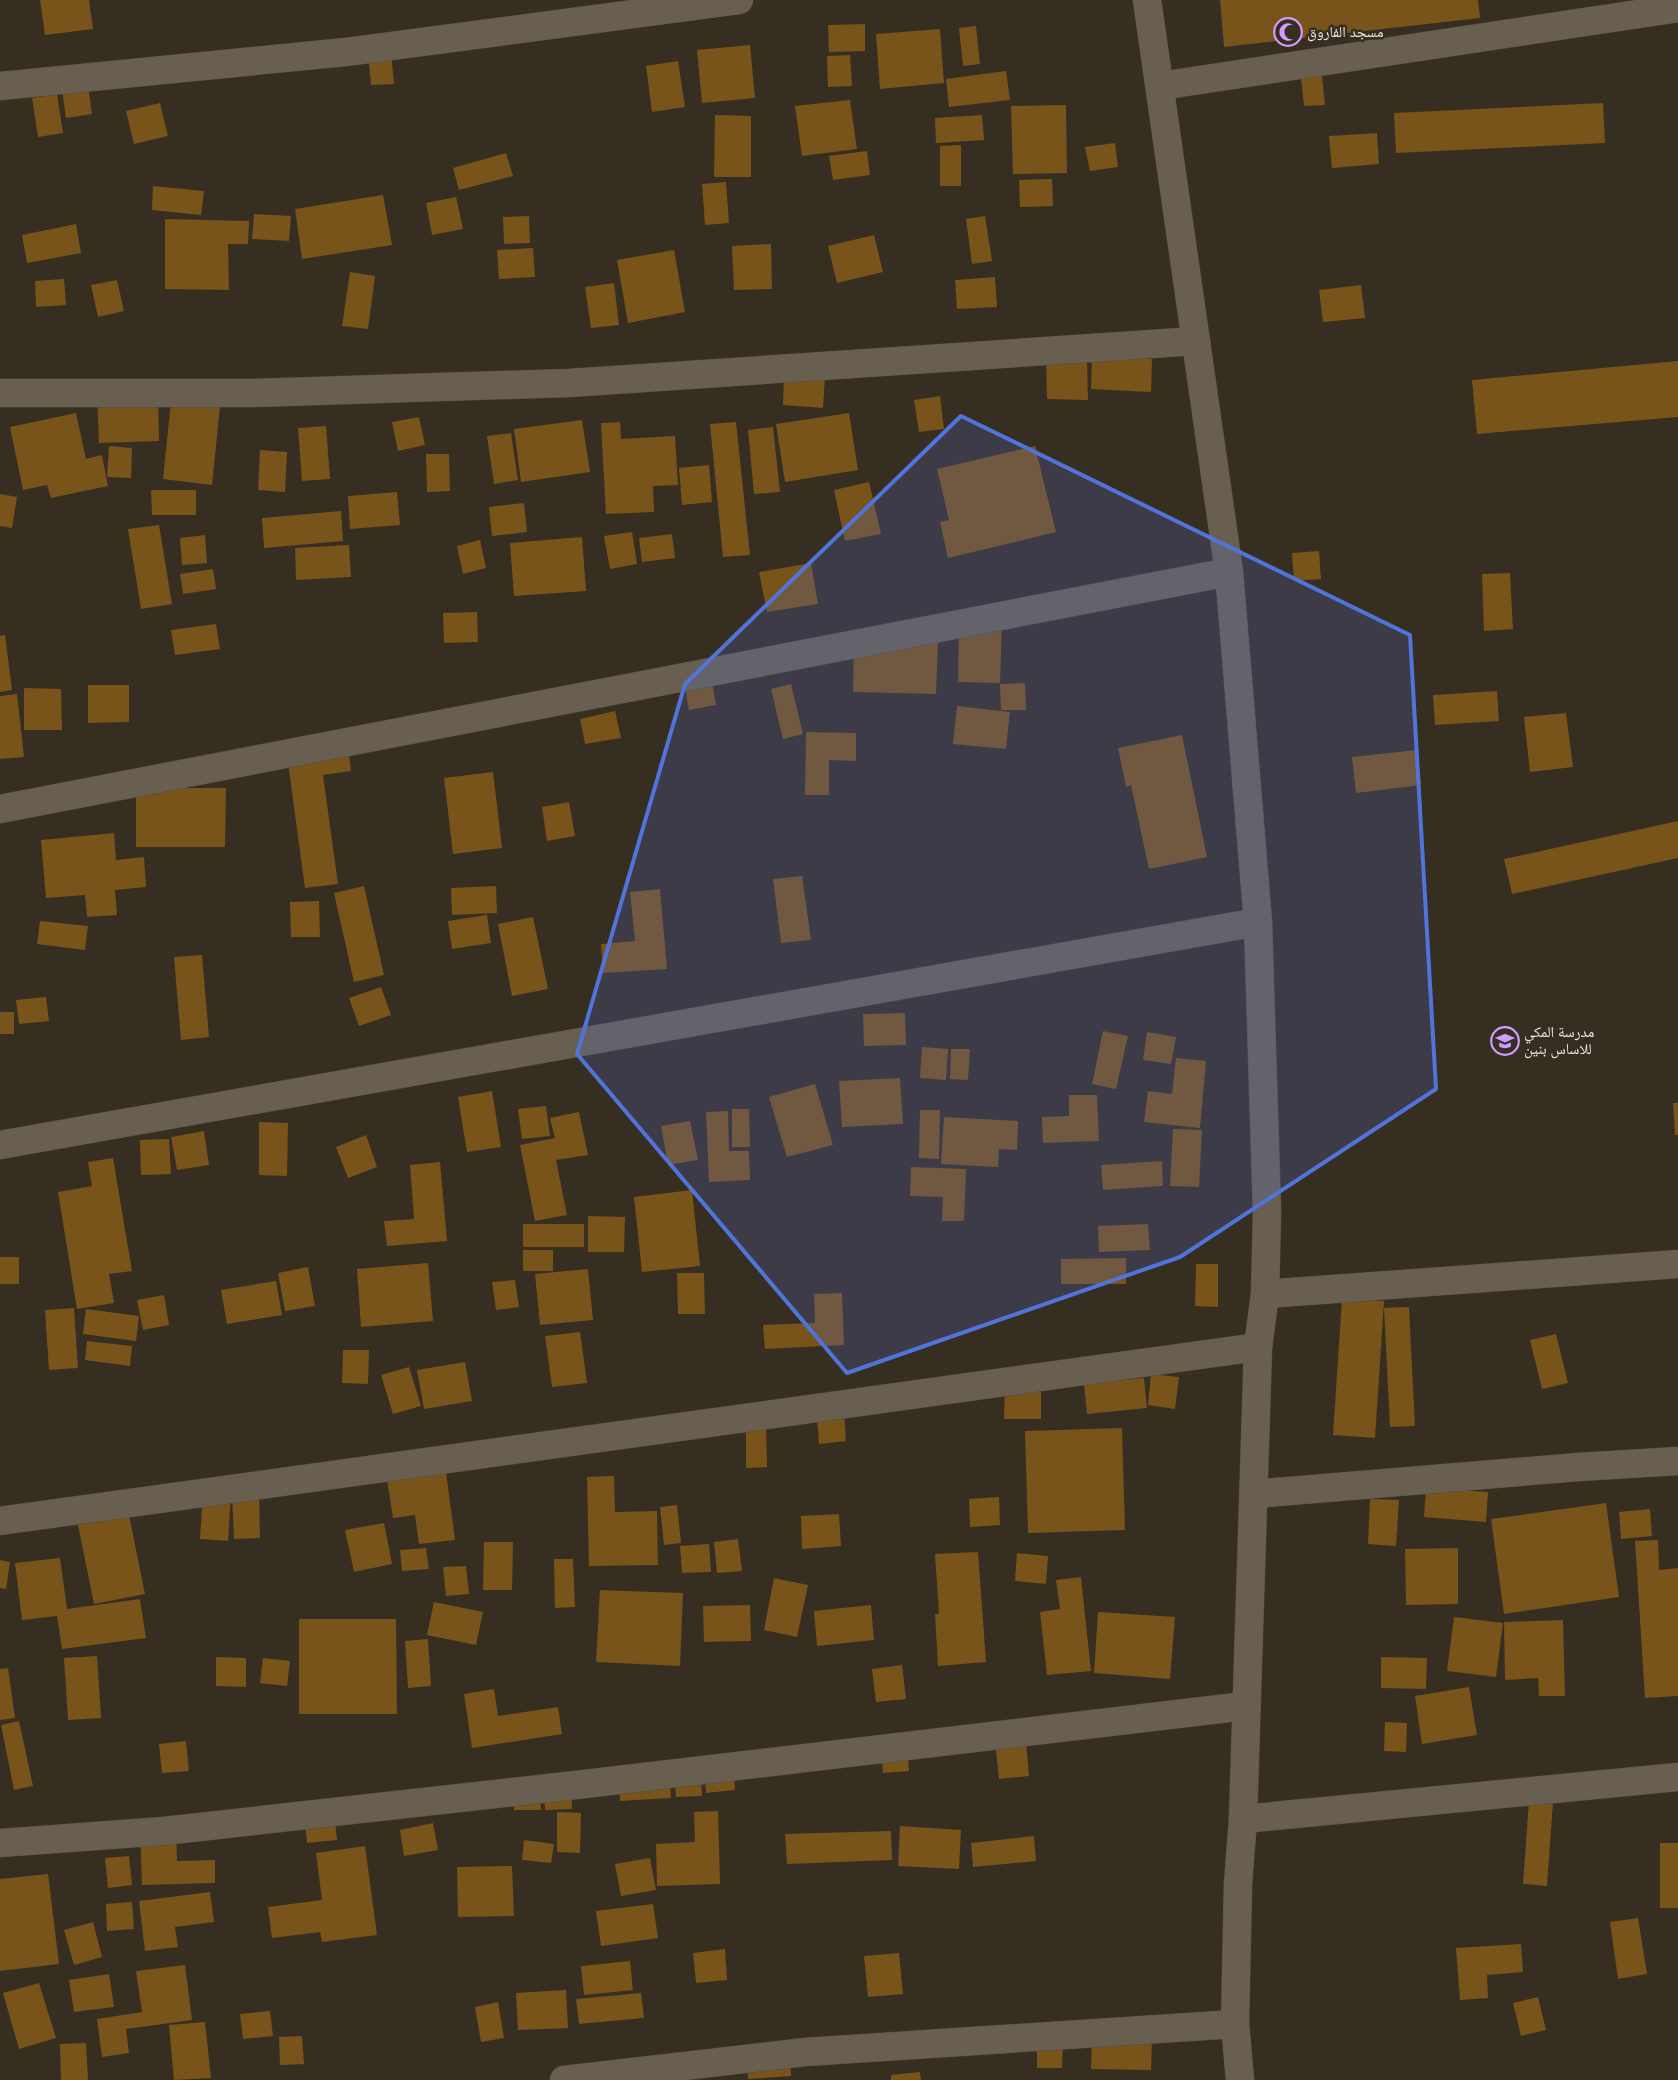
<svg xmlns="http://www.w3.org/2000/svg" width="1678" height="2080" font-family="'Nunito Sans','Noto Naskh Arabic',sans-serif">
  <rect width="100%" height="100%" fill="#372e22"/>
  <!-- building -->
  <g fill="#78531a">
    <path d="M40,0h49l4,29 -48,6z"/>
    <path d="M1220,0h258l2,18 -256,29z"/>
    <path d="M865,24v27l-36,1 -1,-27z"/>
    <path d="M976,26l4,38 -17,2 -4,-38z"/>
    <path d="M940,29l4,54 -64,6 -4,-55z"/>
    <path d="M750,45l5,53 -53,5 -5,-53z"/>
    <path d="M391,51l3,33 -23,1 -3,-32z"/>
    <path d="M850,55l2,31 -24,1 -1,-31z"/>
    <path d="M678,61l7,46 -33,5 -6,-46z"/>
    <path d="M1321,66l4,39 -21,1 -4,-38z"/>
    <path d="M1006,71l4,29 -61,7 -3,-28z"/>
    <path d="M88,86l4,28 -26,4 -4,-29z"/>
    <path d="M57,94l6,39 -25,4 -6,-39z"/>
    <path d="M850,100l7,49 -55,7 -7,-50z"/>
    <path d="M160,103l8,33 -34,8 -8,-33z"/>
    <path d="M1603,103l2,40 -209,10 -2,-40z"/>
    <path d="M1066,105l1,68 -54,1 -2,-68z"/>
    <path d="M715,115l36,1v61h-37z"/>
    <path d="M982,115l2,25 -48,3 -1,-25z"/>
    <path d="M1377,133l2,31 -47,4 -3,-32z"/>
    <path d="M1115,143l3,24 -28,4 -5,-24z"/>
    <path d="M961,145v41h-21v-40z"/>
    <path d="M867,151l3,24 -37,5 -4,-24z"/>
    <path d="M506,153l7,23 -54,14 -6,-22z"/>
    <path d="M1052,179l1,27 -33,1 -1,-27z"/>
    <path d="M726,182l3,41 -24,2 -3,-41z"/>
    <path d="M153,186l51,5 -3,24 -49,-5z"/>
    <path d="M383,195l9,50 -90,14 -7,-50z"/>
    <path d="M456,197l7,32 -31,6 -6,-32z"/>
    <path d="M254,214l37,2 -2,25 -37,-2z"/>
    <path d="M529,216l1,27 -26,1 -1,-27z"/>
    <path d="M985,216l7,45 -20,3 -6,-45z"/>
    <path d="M165,219l84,2 -1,23h-20l1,46 -64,-1z"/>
    <path d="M76,224l5,29 -54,10 -5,-28z"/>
    <path d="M874,235l9,37 -46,11 -9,-37z"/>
    <path d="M771,244l1,45 -38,1 -2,-44z"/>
    <path d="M533,248l2,29 -36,2 -2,-29z"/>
    <path d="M674,250l11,62 -57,11 -11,-63z"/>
    <path d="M350,272l25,4 -7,53 -26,-3z"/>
    <path d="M995,277l2,30 -40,2 -2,-29z"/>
    <path d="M64,279l2,26 -30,2 -1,-26z"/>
    <path d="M117,280l7,31 -26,6 -7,-32z"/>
    <path d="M614,283l5,42 -28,3 -6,-41z"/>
    <path d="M1361,285l4,33 -42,4 -4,-32z"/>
    <path d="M1092,357l60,2 -1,33 -60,-3z"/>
    <path d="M1046,360h41l1,40 -41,-1z"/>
    <path d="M1678,361v56l-201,17 -5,-54z"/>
    <path d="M784,375l41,2 -2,31 -40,-3z"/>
    <path d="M172,392l49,5 -9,88 -49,-6z"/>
    <path d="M158,395l1,46 -60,2 -2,-47z"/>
    <path d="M940,396l4,33 -25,3 -5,-32z"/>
    <path d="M76,413l10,46 16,-4 6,31 -57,12 -4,-13 -24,5 -13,-63z"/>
    <path d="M849,413l9,57 -73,12 -9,-58z"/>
    <path d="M419,417l6,28 -27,6 -6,-29z"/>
    <path d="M582,420l8,52 -69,10 -7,-53z"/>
    <path d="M620,422l1,17 54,-3 3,49 -25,1 1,26 -48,2 -5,-91z"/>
    <path d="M736,422l14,133 -27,2 -13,-133z"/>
    <path d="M326,426l4,53 -28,2 -4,-53z"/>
    <path d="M773,427l7,65 -26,2 -6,-64z"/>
    <path d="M511,433l7,47 -24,4 -7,-48z"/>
    <path d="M109,446l23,2 -1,30 -24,-1z"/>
    <path d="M1035,446l21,86 -108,26 -8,-36 9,-2 -12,-51z"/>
    <path d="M260,450l27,2 -2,40 -27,-2z"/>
    <path d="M426,454h23l1,37 -23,1z"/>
    <path d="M709,465l3,37 -30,3 -3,-37z"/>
    <path d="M869,482l12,52 -36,7 -11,-51z"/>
    <path d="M151,490h45v25h-44z"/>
    <path d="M397,492l3,33 -50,4 -2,-33z"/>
    <path d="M0,494l17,3 -5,31 -12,-2z"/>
    <path d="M524,503l3,29 -35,4 -3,-29z"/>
    <path d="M341,511l2,30 -79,7 -2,-30z"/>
    <path d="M159,525l13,79 -31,5 -13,-80z"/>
    <path d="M632,532l5,32 -27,5 -6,-33z"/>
    <path d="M672,534l3,24 -33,4 -3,-24z"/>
    <path d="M205,535l2,28 -25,2 -2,-27z"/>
    <path d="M582,537l4,54 -72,5 -4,-53z"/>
    <path d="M480,540l6,28 -23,6 -6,-28z"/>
    <path d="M349,545l2,32 -55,3 -1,-32z"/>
    <path d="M1319,551l2,28 -27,2 -2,-28z"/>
    <path d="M811,563l7,41 -51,8 -8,-40z"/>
    <path d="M213,569l3,20 -33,5 -3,-20z"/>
    <path d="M1510,573l3,56 -29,2 -2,-57z"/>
    <path d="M477,612l1,30 -34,1 -1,-30z"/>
    <path d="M959,618l43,2 -2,63 -42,-1z"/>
    <path d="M216,624l4,25 -45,6 -4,-25z"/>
    <path d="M5,635l7,55 -12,2v-56z"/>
    <path d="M854,640l84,2 -2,52 -83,-2z"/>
    <path d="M709,666l7,39 -27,5 -7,-39z"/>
    <path d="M1025,683l1,27h-25l-1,-26z"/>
    <path d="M791,684l12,50 -20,5 -12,-50z"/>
    <path d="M88,685h41v37l-41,1z"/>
    <path d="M24,688l37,1 1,41h-38z"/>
    <path d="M1497,691l2,30 -64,4 -2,-30z"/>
    <path d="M17,694l7,63 -24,2v-63z"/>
    <path d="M957,706l53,6 -4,37 -53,-5z"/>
    <path d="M615,711l6,27 -36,6 -5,-25z"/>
    <path d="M1566,713l7,54 -43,5 -6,-55z"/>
    <path d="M806,732l50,1v28l-27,-1v35h-24z"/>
    <path d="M1182,735l25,122 -58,12 -18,-84 -5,2 -8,-39z"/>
    <path d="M347,740l4,31 -28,4 15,109 -33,4 -19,-140z"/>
    <path d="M1417,750l4,35 -65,8 -4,-36z"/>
    <path d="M493,772l9,76 -49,6 -9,-76z"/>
    <path d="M136,788h90l-1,59h-89z"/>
    <path d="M569,802l6,34 -28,5 -5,-34z"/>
    <path d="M1678,821v37l-166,36 -8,-35z"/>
    <path d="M114,833l2,27 28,-3 2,30 -31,3 2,25 -30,2 -2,-22 -39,3 -5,-58z"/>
    <path d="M802,876l9,64 -30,3 -8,-64z"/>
    <path d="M364,886l20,89 -30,7 -20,-89z"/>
    <path d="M496,886l1,27 -45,2 -1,-27z"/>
    <path d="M660,889l7,80 -64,4 -2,-29 34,-3 -5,-49z"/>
    <path d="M319,901l1,36h-29l-1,-35z"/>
    <path d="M487,915l4,28 -39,6 -4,-28z"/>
    <path d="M533,917l15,72 -36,7 -14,-72z"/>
    <path d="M40,921l48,5 -3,24 -48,-6z"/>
    <path d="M202,955l7,82 -28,3 -7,-83z"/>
    <path d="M381,987l10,28 -32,11 -10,-28z"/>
    <path d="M46,997l3,24 -30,3 -3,-24z"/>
    <rect x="0" y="1012" width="14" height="22"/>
    <path d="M905,1013l1,32 -42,1 -1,-32z"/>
    <path d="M1103,1031l25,5 -12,53 -24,-5z"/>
    <path d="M1147,1032l29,5 -5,27 -28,-4z"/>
    <path d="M922,1047l26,2 -2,31 -26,-2z"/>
    <path d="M951,1049h19l-2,31 -18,-1z"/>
    <path d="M1176,1058l30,3 -6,67 -56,-6 4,-31 24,3z"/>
    <path d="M900,1078l3,46 -61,3 -3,-46z"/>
    <path d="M815,1084l18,61 -46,12 -18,-60z"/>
    <path d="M492,1091l9,56 -34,5 -9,-55z"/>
    <path d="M1069,1095h28l2,46 -56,2 -1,-26 27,-1z"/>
    <path d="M1673,1103h5v32h-3z"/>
    <path d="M546,1106l4,30 -28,3 -4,-30z"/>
    <path d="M732,1109h17l1,38h-18z"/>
    <path d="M920,1110h20l-1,49 -20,-1z"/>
    <path d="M728,1111l1,40h20l1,29 -41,2 -3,-70z"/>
    <path d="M579,1112l9,43 -32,5 11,55 -32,6 -15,-76 35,-7 -5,-20z"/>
    <path d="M944,1117l74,4 -1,29 -18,-1 -1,18 -57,-3z"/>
    <path d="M690,1121l8,39 -30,5 -7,-39z"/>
    <path d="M259,1122l29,1 -1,53 -28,-1z"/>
    <path d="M1173,1129l29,1 -3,57 -29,-1z"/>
    <path d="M204,1131l5,34 -32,5 -6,-33z"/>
    <path d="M366,1135l11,32 -29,11 -12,-31z"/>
    <path d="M169,1139l2,35 -30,1 -1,-35z"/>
    <path d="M113,1158l19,113 -23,3 5,29 -37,6 -19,-117 34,-6 -4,-24z"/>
    <path d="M1162,1161l1,25 -60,4 -2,-25z"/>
    <path d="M440,1162l7,79 -60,5 -3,-25 30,-2 -4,-54z"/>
    <path d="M911,1167l55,2 -2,52h-22l1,-24 -33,-1z"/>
    <path d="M692,1190l8,76 -58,6 -8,-75z"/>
    <path d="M588,1216l37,1 -1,35h-36z"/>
    <rect x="523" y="1224" width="61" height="23"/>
    <path d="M1148,1224l2,26 -51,2 -1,-26z"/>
    <rect x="523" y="1250" width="30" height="21"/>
    <rect x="0" y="1257" width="19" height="27"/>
    <path d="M1126,1258v26h-65v-25z"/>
    <path d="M428,1263l5,58 -72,6 -4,-58z"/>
    <path d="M1196,1264h22v43l-23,-1z"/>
    <path d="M308,1267l7,39 -30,5 -7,-38z"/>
    <path d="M588,1269l5,51 -53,5 -5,-51z"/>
    <path d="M677,1273h27l1,41h-27z"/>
    <path d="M515,1280l4,27 -23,3 -4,-28z"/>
    <path d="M276,1281l6,34 -55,9 -6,-34z"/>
    <path d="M842,1293l2,52 -79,4 -2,-24 52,-2 -1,-29z"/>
    <path d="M164,1295l5,30 -26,5 -6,-30z"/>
    <path d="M1342,1298l42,3 -9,137 -42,-3z"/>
    <path d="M1409,1307l6,119 -25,1 -6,-119z"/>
    <path d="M74,1308l4,60 -29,2 -4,-60z"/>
    <path d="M86,1309l53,7 -3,25 -53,-7z"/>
    <path d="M580,1332l7,51 -35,4 -7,-51z"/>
    <path d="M1556,1334l12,49 -26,6 -12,-49z"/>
    <path d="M87,1341l45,5 -2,20 -45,-6z"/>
    <path d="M343,1350h26l-1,34 -26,-1z"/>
    <path d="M465,1362l7,39 -48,8 -7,-39z"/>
    <path d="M409,1367l12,39 -28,8 -12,-39z"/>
    <path d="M1151,1374l28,3 -4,32 -27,-4z"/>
    <path d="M1144,1378l3,30 -60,6 -3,-30z"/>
    <path d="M1005,1388h36v31h-37z"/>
    <path d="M844,1414l2,27 -27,3 -2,-28z"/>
    <path d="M746,1424h20l1,43 -21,1z"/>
    <path d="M1122,1428l3,102 -97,3 -3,-102z"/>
    <path d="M445,1465l10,75 -36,4 -4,-29 -22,3 -7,-45z"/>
    <path d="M614,1476l1,36 42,-1 1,54 -69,1 -2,-89z"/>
    <path d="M1426,1488l62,4 -2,30 -62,-5z"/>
    <path d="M259,1492l1,46 -26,1 -2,-46z"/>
    <path d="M203,1493l28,2 -3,46 -28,-2z"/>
    <path d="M999,1497l1,28 -30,2 -1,-28z"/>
    <path d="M1370,1499l29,1 -3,46 -28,-2z"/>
    <path d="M1606,1503l13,94 -115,17 -13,-95z"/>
    <path d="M677,1505l4,38 -17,2 -4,-38z"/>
    <path d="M1650,1509l2,27 -31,3 -2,-27z"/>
    <path d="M128,1510l17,84 -51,10 -17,-84z"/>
    <path d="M839,1514l2,32 -39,3 -1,-33z"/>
    <path d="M384,1523l8,41 -38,8 -9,-42z"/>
    <path d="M738,1539l4,32 -25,2 -3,-31z"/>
    <path d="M1658,1540l1,30 19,-2v128l-33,2 -10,-157z"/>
    <path d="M484,1542h29l-1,48h-29z"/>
    <path d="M709,1544l2,28 -29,1 -2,-27z"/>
    <path d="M426,1548l3,21 -27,2 -2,-21z"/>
    <path d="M1458,1548v56l-52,1 -1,-56z"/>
    <path d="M978,1552l8,110 -48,4 -3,-52h4l-4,-60z"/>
    <path d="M1017,1553l31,3 -2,28 -31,-3z"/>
    <path d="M60,1558l7,51 73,-10 6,39 -84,11 -5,-33 -35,4 -7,-57z"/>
    <path d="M554,1559h19l2,48 -20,1z"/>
    <path d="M0,1560l10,2 -4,27 -6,-1z"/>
    <path d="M466,1566l3,28 -23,2 -3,-29z"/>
    <path d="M1081,1577l10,94 -44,4 -7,-63 20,-3 -4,-29z"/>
    <path d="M774,1578l34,7 -11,52 -33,-7z"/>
    <path d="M600,1590l83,3 -3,73 -84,-4z"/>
    <path d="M434,1602l49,10 -7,33 -49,-10z"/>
    <path d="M750,1605l1,36 -47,1 -1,-36z"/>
    <path d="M871,1605l3,35 -57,6 -3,-35z"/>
    <path d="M1098,1612l77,5 -5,62 -76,-6z"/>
    <path d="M1454,1617l49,6 -7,54 -49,-6z"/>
    <path d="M299,1619h97l1,95h-98z"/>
    <path d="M1563,1620l2,76h-26l-1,-18 -33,2 -1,-58z"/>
    <path d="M428,1639l3,47 -23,2 -3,-47z"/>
    <path d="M97,1656l4,62 -33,2 -4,-62z"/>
    <path d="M216,1657l30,1v29l-30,-1z"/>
    <path d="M1381,1657l46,1 -1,31 -45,-1z"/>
    <path d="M263,1658l27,3 -3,25 -27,-3z"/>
    <path d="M902,1665l4,34 -30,3 -4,-33z"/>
    <path d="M8,1668l7,50 -15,2v-51z"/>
    <path d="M1469,1687l8,48 -55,9 -7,-48z"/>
    <path d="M494,1689l4,27 60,-9 4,27 -90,14 -8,-54z"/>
    <path d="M19,1721l14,65 -19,4 -13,-65z"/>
    <path d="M1385,1722l22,1 -1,29 -22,-1z"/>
    <path d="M1025,1730l4,46 -30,3 -5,-46z"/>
    <path d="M186,1741l3,30 -27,2 -3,-29z"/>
    <path d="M907,1743l2,28 -26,2 -2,-27z"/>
    <path d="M733,1761l2,29 -29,3 -2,-30z"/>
    <path d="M700,1764l2,32 -26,1 -2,-31z"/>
    <path d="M669,1766l2,32 -51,3 -2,-31z"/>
    <path d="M571,1781l1,28 -27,1 -1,-28z"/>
    <path d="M540,1787l1,23h-27l-1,-22z"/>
    <path d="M1529,1801l24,1 -6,84 -24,-2z"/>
    <path d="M334,1811l3,29 -30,3 -3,-30z"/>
    <path d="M718,1811l2,73 -63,2 -1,-42 39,-2 -1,-30z"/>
    <path d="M557,1812l24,1 -1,40 -23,-1z"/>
    <path d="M433,1823l5,27 -34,6 -4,-26z"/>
    <path d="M900,1826l61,4 -2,39 -61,-3z"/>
    <path d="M176,1827l1,34 38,-1v23l-73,2 -2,-57z"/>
    <path d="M891,1831l1,29 -105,4 -2,-30z"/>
    <path d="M1034,1836l2,25 -63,6 -2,-24z"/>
    <path d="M524,1840l30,4 -3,19 -29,-3z"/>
    <rect x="1660" y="1843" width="18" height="65"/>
    <path d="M365,1846l12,89 -55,7 -2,-10 -48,6 -4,-31 54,-7 -6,-47z"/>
    <path d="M129,1856l3,29 -24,3 -3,-30z"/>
    <path d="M650,1858l6,32 -35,6 -6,-32z"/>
    <path d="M512,1866l2,50 -56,1 -1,-50z"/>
    <path d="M48,1874l11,90 -59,7v-92z"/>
    <path d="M210,1892l4,30 -39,5 3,20 -33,4 -6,-50z"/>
    <path d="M132,1902l2,27 -27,2 -1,-27z"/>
    <path d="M653,1904l5,34 -57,8 -5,-35z"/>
    <path d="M1638,1918l9,56 -29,5 -8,-57z"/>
    <path d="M93,1922l9,35 -28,8 -10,-35z"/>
    <path d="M1521,1944l2,28 -36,3 1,23 -28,2 -4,-52z"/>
    <path d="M725,1949l2,31 -31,3 -3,-30z"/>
    <path d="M899,1953l4,41 -35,3 -4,-41z"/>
    <path d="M630,1961l3,29 -49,5 -3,-29z"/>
    <path d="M185,1965l7,55 -66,9 3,24 -27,4 -5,-38 45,-7 -6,-41z"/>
    <path d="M109,1974l5,33 -40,5 -5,-32z"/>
    <path d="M39,1983l17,55 -37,11 -16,-56z"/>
    <path d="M566,1990l2,38 -50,2 -2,-37z"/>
    <path d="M641,1993l3,25 -65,6 -3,-25z"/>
    <path d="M1538,1997l8,33 -25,6 -8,-33z"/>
    <path d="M498,2002l6,36 -23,4 -6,-35z"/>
    <path d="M270,2011l3,25 -30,3 -3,-25z"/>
    <path d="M205,2022l6,56 -37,2 -5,-55z"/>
    <path d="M302,2036l2,28 -24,1 -1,-28z"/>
    <path d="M1092,2036l60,2 -1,32 -60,-1z"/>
    <path d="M1037,2041h26l-1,27h-25z"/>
    <path d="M86,2043l2,37h-27l-1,-36z"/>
    <path d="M790,2054l1,22 -43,3 -1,-23z"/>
    <path d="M920,2072l1,8h-30v-5z"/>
  </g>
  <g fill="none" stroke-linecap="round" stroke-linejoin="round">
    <defs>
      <g id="minor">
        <path d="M1147,0l82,572 29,350 9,291 -2,81 -7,53 -15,472 -5,65 -3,140 5,56"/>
        <path d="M0,86l346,-34 393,-52"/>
        <path d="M1160,86l518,-78"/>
        <path d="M0,393h251l318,-10 627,-42"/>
        <path d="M0,809l1229,-237"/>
        <path d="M0,1145l1258,-223"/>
        <path d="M1265,1294l413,-30"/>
        <path d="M1254,1494l325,-27 99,-6"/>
        <path d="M0,1521l1258,-174"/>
        <path d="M1243,1819l435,-42"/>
        <path d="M0,1843l164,-12 412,-46 669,-79"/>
        <path d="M564,2080l241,-28 430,-28"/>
      </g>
    </defs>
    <!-- minor casing -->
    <use href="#minor" stroke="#554c42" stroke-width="29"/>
    <!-- minor -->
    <use href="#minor" stroke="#695f51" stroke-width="28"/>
  </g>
  <!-- marked area -->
  <path fill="#5174da" fill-opacity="0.2" stroke="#5174da" stroke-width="4" stroke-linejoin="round" d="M961,416l449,219 26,454 -256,168 -333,116 -270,-319 108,-370z"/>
  <!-- icons -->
  <defs>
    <symbol id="mosque-ring" viewBox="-11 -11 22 22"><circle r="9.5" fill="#372e22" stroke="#d09dff" stroke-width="1.5"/><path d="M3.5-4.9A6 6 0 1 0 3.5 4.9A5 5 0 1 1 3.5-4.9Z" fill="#d09dff"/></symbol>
    <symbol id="school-ring" viewBox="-11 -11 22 22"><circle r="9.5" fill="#372e22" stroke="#d09dff" stroke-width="1.5"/><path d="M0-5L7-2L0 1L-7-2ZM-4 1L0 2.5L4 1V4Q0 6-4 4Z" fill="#d09dff"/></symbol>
  </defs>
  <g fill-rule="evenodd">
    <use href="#mosque-ring" x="1272" y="16" width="32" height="32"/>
    <use href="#school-ring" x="1489" y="1025" width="32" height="32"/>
  </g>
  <g text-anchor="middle" stroke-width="5" stroke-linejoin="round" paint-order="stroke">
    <!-- poi labels -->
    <g font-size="15" fill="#ede7df" stroke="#372e22" text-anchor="start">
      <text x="1307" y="37">مسجد الفاروق</text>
      <text x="1524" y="1037">مدرسة المكي<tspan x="1524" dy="17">للاساس بنين</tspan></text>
    </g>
  </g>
</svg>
